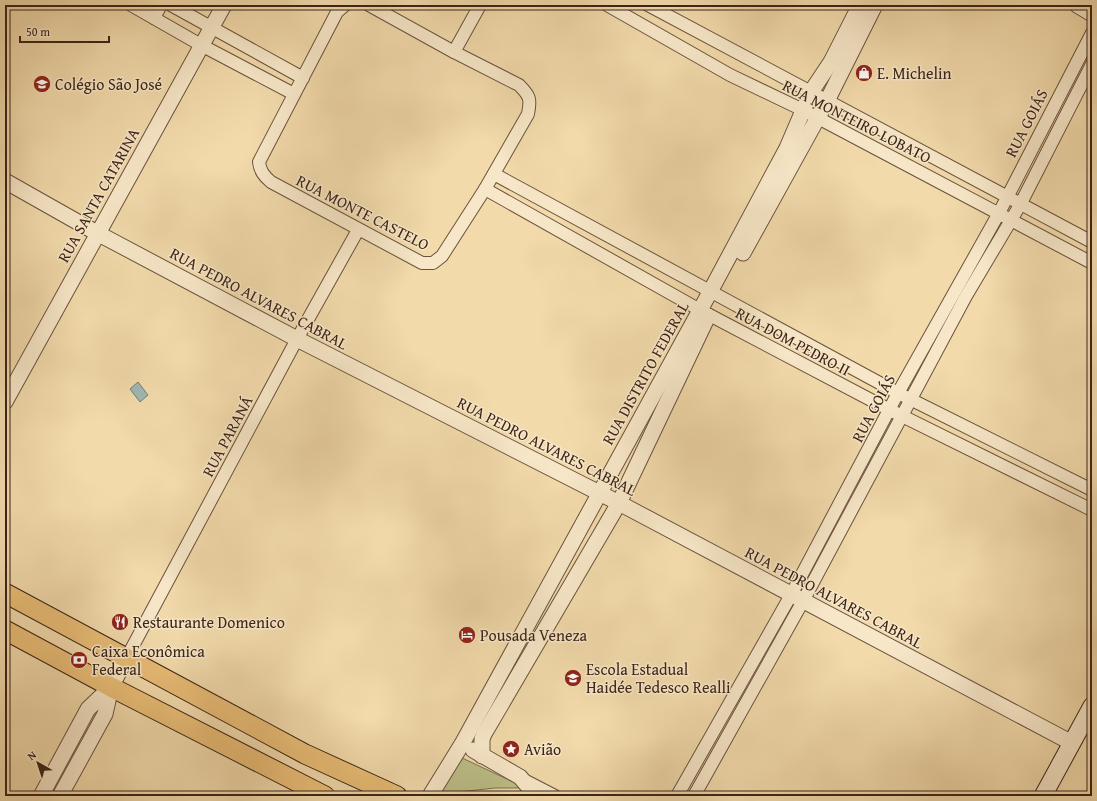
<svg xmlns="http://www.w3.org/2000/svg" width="1097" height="801" font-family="'Gentium Book Plus',serif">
  <rect width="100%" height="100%" fill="#f2daab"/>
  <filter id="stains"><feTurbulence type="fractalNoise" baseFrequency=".005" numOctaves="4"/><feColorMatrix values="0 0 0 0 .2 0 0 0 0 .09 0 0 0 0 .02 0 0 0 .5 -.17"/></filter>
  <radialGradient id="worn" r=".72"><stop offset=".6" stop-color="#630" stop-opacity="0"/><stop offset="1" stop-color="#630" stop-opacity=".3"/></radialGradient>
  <!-- green -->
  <path fill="#bcbf88" stroke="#7c7250" d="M460,757l66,31h-31l-55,6z"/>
  <!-- water -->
  <path fill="#9fb8b3" stroke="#777d75" d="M138,382l10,13 -8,7 -10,-13z"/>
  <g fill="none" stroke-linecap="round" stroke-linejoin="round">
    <defs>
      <g id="minor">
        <path d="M131,5l70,40 93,49"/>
        <path d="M171,5l132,73"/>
        <path d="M345,5l-8,7 -78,150c1,9 5,14 12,20l151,81h11l9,-7 43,-67 43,-75c3,-15 2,-18 -9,-29l-65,-33 -85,-47"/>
        <path d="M607,5l123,70 73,35 289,153"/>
        <path d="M648,5l444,237"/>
        <path d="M154,18l7,-13"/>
        <path d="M454,52l26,-47"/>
        <path d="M494,174l404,219 194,97"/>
        <path d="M485,189l215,121 190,100 202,100"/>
        <path d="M126,659l171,-320 61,-109"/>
        <path d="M524,780l31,16"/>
        <path d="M677,796l114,-201 107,-202 101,-180 93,-180"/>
        <path d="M694,796l109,-195 163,-305 54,-91 72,-141"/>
      </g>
      <g id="tertiary">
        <path d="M1077,5l15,9"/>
        <path d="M5,181l92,52 200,106 322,164 453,240"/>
        <path d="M743,253l84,-152 48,-96"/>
        <path d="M5,402l219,-397"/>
        <path d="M473,750l47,27 16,19"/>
        <path d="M482,756v-17l2,-5 135,-231 89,-187"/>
        <path d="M41,796l47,-87 23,-22"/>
        <path d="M60,796l45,-82 6,-27 15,-28"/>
        <path d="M430,796l32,-52 248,-452 77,-144 24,-56 20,-30 29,-57"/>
      </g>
      <path id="secondary" d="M1043,796l49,-90"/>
      <g id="primary">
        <path d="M5,593l300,161 92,42"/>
        <path d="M5,630l106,57 214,109"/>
      </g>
    </defs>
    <!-- minor casing -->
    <use href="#minor" stroke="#69523d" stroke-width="14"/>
    <!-- tertiary casing -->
    <use href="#tertiary" stroke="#69523d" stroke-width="17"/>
    <!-- secondary casing -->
    <use href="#secondary" stroke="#3b2418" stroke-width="19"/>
    <!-- primary casing -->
    <use href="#primary" stroke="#3b2418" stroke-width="21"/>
    <!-- minor -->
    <use href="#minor" stroke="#f7e7c8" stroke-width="12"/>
    <!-- tertiary -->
    <use href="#tertiary" stroke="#f7e7c8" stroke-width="15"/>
    <!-- secondary -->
    <use href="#secondary" stroke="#f7e7c8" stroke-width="17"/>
    <!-- primary -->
    <use href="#primary" stroke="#e9bd76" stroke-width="19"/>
  </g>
  <!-- icons -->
  <defs>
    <symbol id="shop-disc" viewBox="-11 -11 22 22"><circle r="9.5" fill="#8f2418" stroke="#f7e7c8"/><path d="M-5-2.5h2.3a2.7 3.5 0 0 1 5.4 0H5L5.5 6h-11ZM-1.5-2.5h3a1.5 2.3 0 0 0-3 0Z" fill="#fff"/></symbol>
    <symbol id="school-disc" viewBox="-11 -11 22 22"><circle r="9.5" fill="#8f2418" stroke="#f7e7c8"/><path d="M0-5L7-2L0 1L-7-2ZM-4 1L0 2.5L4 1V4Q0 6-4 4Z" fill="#fff"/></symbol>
    <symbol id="restaurant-disc" viewBox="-11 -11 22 22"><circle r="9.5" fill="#8f2418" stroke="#f7e7c8"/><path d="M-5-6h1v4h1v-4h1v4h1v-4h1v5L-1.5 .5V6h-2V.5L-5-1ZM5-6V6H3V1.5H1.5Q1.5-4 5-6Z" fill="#fff"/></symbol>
    <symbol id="hotel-disc" viewBox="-11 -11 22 22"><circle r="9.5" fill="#8f2418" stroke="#f7e7c8"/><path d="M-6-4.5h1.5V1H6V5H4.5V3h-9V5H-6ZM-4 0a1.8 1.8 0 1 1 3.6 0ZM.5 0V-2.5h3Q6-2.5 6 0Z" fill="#fff"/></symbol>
    <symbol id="bank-disc" viewBox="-11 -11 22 22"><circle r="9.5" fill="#8f2418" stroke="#f7e7c8"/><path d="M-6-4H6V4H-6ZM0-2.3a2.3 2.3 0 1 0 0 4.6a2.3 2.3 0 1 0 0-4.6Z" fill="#fff"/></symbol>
    <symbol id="university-disc" viewBox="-11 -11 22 22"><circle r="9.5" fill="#8f2418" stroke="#f7e7c8"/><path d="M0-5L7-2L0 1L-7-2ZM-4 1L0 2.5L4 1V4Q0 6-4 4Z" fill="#fff"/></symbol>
    <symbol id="sight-disc" viewBox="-11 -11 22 22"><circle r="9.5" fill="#8f2418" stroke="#f7e7c8"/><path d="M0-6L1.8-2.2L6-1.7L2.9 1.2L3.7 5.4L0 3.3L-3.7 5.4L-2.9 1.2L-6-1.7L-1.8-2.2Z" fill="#fff"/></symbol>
  </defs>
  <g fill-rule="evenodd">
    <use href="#shop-disc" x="854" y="63" width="20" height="20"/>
    <use href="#school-disc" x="32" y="74" width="20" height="20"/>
    <use href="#restaurant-disc" x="110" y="612" width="20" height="20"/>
    <use href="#hotel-disc" x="457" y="625" width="20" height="20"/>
    <use href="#bank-disc" x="69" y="650" width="20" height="20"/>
    <use href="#university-disc" x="563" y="668" width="20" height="20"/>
    <use href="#sight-disc" x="501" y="739" width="20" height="20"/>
  </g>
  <g text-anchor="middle" stroke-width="3" stroke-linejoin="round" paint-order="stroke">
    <!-- poi labels -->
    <g font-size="16" fill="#3b2418" stroke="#f7e7c8" text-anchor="start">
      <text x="877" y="79">E. Michelin</text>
      <text x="55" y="90">Colégio São José</text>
      <text x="133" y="628">Restaurante Domenico</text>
      <text x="480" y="641">Pousada Veneza</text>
      <text x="92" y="657">Caixa Econômica<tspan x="92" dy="18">Federal</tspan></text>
      <text x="586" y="675">Escola Estadual<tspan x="586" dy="18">Haidée Tedesco Realli</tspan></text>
      <text x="524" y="755">Avião</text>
    </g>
    <!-- street labels -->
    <g font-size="16" fill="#3b2418" stroke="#f7e7c8">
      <text transform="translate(857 121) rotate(27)" y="6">RUA MONTEIRO LOBATO</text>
      <text transform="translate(1026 123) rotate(-63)" y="6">RUA GOIÁS</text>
      <text transform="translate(98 195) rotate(-61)" y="6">RUA SANTA CATARINA</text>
      <text transform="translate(363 212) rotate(27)" y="6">RUA MONTE CASTELO</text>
      <text transform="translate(259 298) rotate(28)" y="6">RUA PEDRO ALVARES CABRAL</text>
      <text transform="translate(793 341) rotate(28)" y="6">RUA DOM PEDRO II</text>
      <text transform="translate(645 373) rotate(-61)" y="6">RUA DISTRITO FEDERAL</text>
      <text transform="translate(873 408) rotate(-62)" y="6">RUA GOIÁS</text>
      <text transform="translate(227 436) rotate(-62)" y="6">RUA PARANÁ</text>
      <text transform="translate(547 446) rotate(27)" y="6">RUA PEDRO ALVARES CABRAL</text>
      <text transform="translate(834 597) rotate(28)" y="6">RUA PEDRO ALVARES CABRAL</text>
    </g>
  </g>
  <!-- margin -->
  <rect width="1097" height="801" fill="none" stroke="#f2daab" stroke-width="20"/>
  <rect x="6" y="6" width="1085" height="789" fill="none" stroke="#3b2418" stroke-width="2"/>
  <rect x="10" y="10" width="1077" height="781" fill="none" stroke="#3b2418"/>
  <!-- north arrow -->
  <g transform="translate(38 763) rotate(321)" stroke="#f7e7c8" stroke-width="3" paint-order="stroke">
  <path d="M0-3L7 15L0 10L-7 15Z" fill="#3b2418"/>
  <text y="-6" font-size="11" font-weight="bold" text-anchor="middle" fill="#3b2418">N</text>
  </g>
  <!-- scale -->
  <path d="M20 36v6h89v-6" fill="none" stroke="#3b2418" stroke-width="2"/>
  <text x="26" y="36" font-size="12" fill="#3b2418" stroke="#f7e7c8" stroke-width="3" paint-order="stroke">50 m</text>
  <rect width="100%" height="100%" filter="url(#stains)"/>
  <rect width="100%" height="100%" fill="url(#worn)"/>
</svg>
